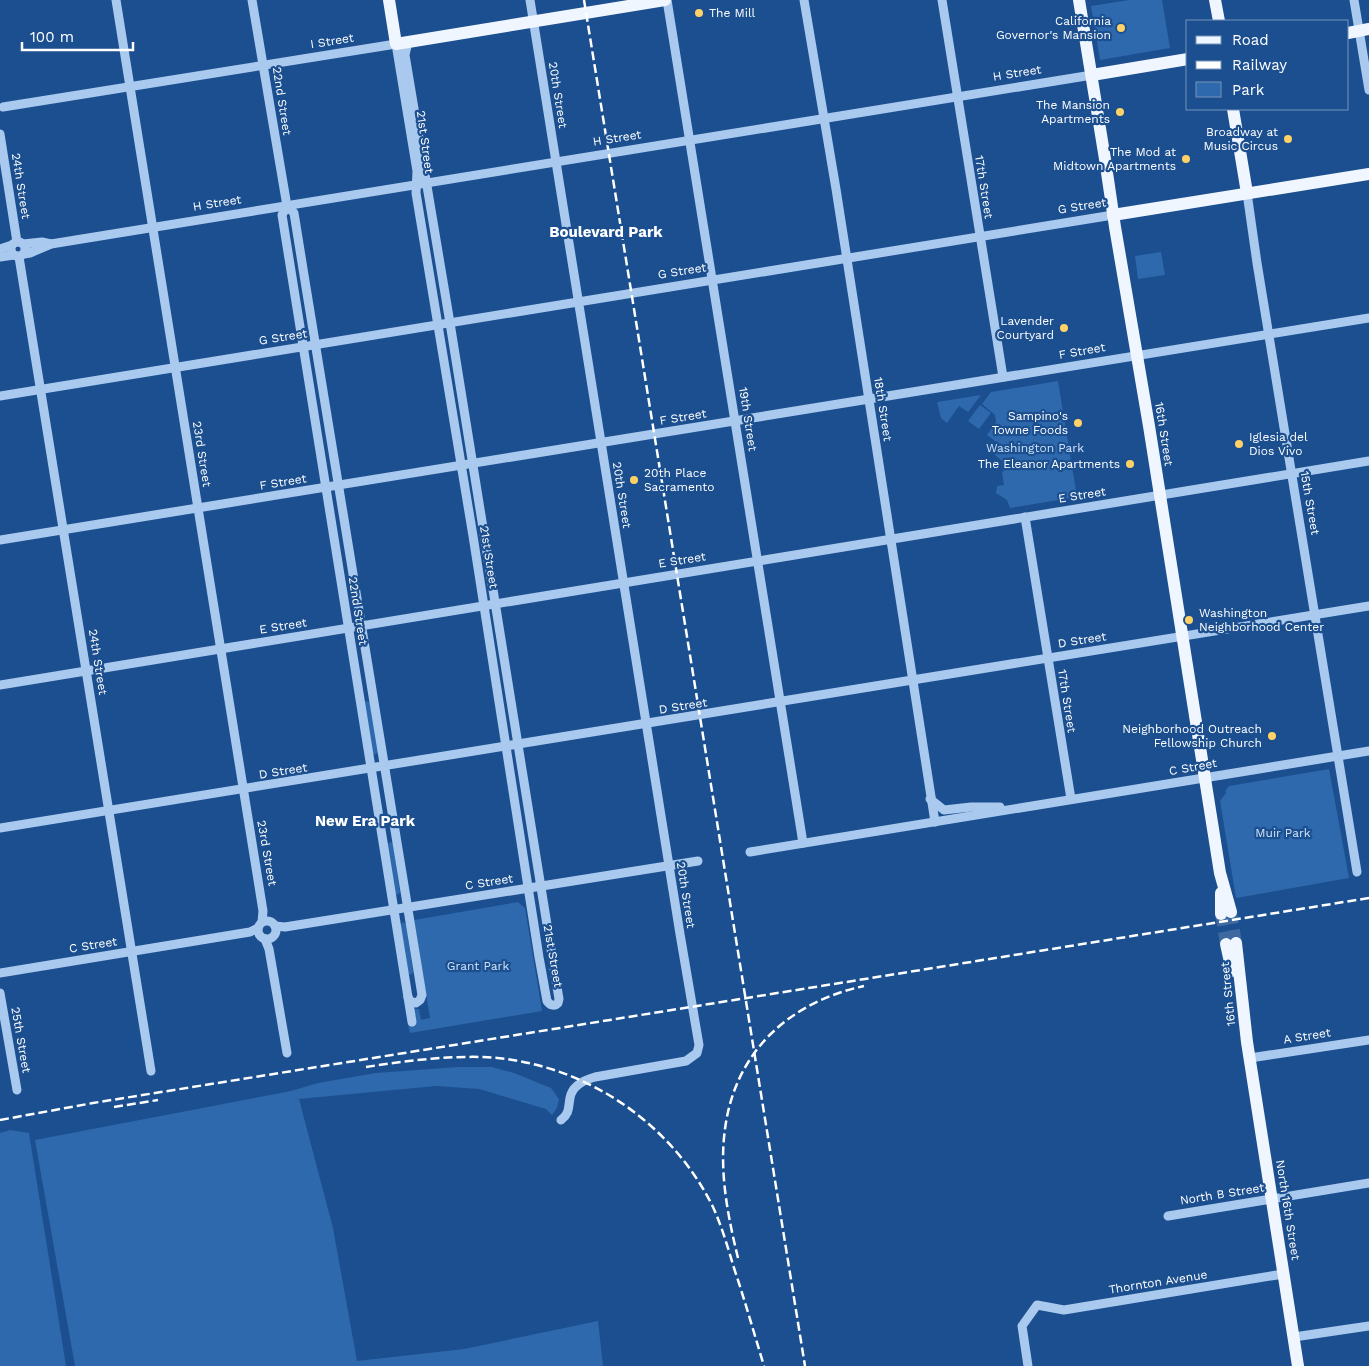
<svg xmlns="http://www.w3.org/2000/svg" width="1369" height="1366" font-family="'Work Sans',sans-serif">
  <rect width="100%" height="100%" fill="#1b4f8f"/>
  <!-- green -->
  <g fill="#2e69ad">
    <path d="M1129,0h33l8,48 -70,12 -9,-54z"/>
    <path d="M1161,252l4,23 -27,4 -3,-23z"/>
    <path d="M1058,381l19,116 -67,11 -3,-8 -11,-7 1,-7 7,-1 -2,-13 2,-1 -2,-10 -8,-7 5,-7v-3l-12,-9 9,-13 -1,-7 -13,-11 9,-12z"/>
    <path d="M981,395l-13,17 -9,-6 -12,17 -6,-5 -4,-16z"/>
    <path d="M980,405l11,8 -12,16 -11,-8z"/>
    <path d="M366,701l4,1 8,50 -3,3 -3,-2 -8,-49z"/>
    <path d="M1329,769l20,109 -113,20 -16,-97 6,-8 -1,-2 4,-5z"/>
    <path d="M390,842l3,1 7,49 -2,3 -3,-2 -8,-48z"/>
    <path d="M518,902l7,6 17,103 -132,22 -2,-8 8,-2 -2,-14h5l2,11 9,-2 -16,-98z"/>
    <path d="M403,922l3,2 7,48 -2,3 -3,-2 -8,-48z"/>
    <path d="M458,1067h34l22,6 37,15 8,11 -2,9 -5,7 -6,-6 -67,-20 -43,-3 -137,13 34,129 24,133 107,-12 134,-28 5,45h-528l-40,-226 256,-49 27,-8 58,-10z"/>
    <path d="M10,1130l19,3 37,233h-66v-233z"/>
  </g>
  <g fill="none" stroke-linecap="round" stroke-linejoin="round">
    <!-- major-tunnel -->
    <g stroke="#3d69a0" stroke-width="12" stroke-dasharray="12 6" stroke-linecap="butt">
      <path d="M1231,912l5,31"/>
      <path d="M1221,914l5,30"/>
    </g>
    <!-- minor -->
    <g stroke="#a9c9ee" stroke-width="9">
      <path d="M116,0l147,911 -1,11"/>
      <path d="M252,0l35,206 7,7 10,62 118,720 -2,5 -4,3 -6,-2 -2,-4"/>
      <path d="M530,0l150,934 19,111 -2,8 -11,8 -91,16c-11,3 -23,9 -25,21 -2,10 0,15 -9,22"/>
      <path d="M667,0l136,843"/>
      <path d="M804,0l32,189 99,633"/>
      <path d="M942,0l61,377"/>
      <path d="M1354,0l15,90"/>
      <path d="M3,107l393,-63 21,127 -1,22 57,343 66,421 8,44c3,4 7,6 11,2l1,-4 -109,-676 -45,-268 3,-13"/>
      <path d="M0,134l17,108"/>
      <path d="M1247,193l10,70 100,609"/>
      <path d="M287,206l-5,9 130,807"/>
      <circle cx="18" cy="249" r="7"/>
      <path d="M23,244l19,-2 9,2"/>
      <path d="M0,249l12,-4"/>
      <path d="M24,254l6,-1 21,-9 1041,-169"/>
      <path d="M0,257l14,-2"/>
      <path d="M19,257l132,814"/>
      <path d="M0,396l1113,-181"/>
      <path d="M1025,517l46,282"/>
      <path d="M0,540l1369,-222"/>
      <path d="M0,685l1369,-224"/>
      <path d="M930,799l14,11 27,-3h29"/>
      <path d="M0,828l1369,-222"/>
      <path d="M750,852l619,-101"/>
      <circle cx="267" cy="930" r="9"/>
      <path d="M275,926l10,1 413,-66"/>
      <path d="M265,939l4,10 18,104"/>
      <path d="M0,973l250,-41 8,-4"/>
      <path d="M0,993l17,97"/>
      <path d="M1250,1058l119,-18"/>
      <path d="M1168,1216l201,-33"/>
      <path d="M1294,1337l75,-11"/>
      <path d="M1028,1366l-6,-40 15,-21 27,5 219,-36"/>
    </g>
    <!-- major -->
    <g stroke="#f0f6ff" stroke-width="12">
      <path d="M389,0l7,44 269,-44"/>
      <path d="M1079,0l26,159 10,68 34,199 71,447 11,39"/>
      <path d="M1215,0l4,21"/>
      <path d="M1348,33l21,-4"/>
      <path d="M1092,75l96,-16"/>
      <path d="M1233,109l14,84"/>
      <path d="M1113,215l256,-41"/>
      <path d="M1221,893v21"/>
      <path d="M1236,943l11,99 51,324"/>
      <path d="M1226,944l6,27"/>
    </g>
    <!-- rail -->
    <g stroke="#fff" stroke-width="2.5" stroke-dasharray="9 4" stroke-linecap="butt">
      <path d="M584,0l221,1366"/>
      <path d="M366,1067c38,-6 78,-11 117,-10 97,4 187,63 230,150 9,20 15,41 21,61 11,33 20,65 30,98"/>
      <path d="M114,1107l44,-7"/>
      <path d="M0,1120l93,-17 1276,-205"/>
      <path d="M738,1258c-10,-41 -19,-86 -13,-129 10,-78 65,-127 139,-143"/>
    </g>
  </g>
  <!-- markers -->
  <g fill="#ffd166" stroke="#1b4f8f" stroke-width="2">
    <circle cx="699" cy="13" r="5"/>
    <circle cx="1121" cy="28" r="5"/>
    <circle cx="1120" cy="112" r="5"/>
    <circle cx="1288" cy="139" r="5"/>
    <circle cx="1186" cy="159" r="5"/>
    <circle cx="1064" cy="328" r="5"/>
    <circle cx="1078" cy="423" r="5"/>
    <circle cx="1239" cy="444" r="5"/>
    <circle cx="1130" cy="464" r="5"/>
    <circle cx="634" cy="480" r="5"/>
    <circle cx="1189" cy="620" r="5"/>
    <circle cx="1272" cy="736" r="5"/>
  </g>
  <g text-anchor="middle" stroke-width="4.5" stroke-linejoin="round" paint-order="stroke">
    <!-- poi labels -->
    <g font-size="12" fill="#fff" stroke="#1b4f8f" text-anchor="end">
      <text x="709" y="17" text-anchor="start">The Mill</text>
      <text x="1111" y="25">California<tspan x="1111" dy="14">Governor's Mansion</tspan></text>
      <text x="1110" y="109">The Mansion<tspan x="1110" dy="14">Apartments</tspan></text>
      <text x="1278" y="136">Broadway at<tspan x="1278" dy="14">Music Circus</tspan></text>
      <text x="1176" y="156">The Mod at<tspan x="1176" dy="14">Midtown Apartments</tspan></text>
      <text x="1054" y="325">Lavender<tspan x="1054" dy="14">Courtyard</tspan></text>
      <text x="1068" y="420">Sampino's<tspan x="1068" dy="14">Towne Foods</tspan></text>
      <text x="1249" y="441" text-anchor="start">Iglesia del<tspan x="1249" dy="14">Dios Vivo</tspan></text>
      <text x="1120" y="468">The Eleanor Apartments</text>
      <text x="644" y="477" text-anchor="start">20th Place<tspan x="644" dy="14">Sacramento</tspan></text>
      <text x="1199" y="617" text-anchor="start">Washington<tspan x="1199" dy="14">Neighborhood Center</tspan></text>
      <text x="1262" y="733">Neighborhood Outreach<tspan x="1262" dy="14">Fellowship Church</tspan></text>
    </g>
    <!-- street labels -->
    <g font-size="12" fill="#fff" stroke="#1b4f8f">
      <text transform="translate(332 41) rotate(-9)" y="4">I Street</text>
      <text transform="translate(1017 73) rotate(-9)" y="4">H Street</text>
      <text transform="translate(558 95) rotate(81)" y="4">20th Street</text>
      <text transform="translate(282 101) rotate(81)" y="4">22nd Street</text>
      <text transform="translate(617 138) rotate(-9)" y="4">H Street</text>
      <text transform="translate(425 142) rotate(82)" y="4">21st Street</text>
      <text transform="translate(21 186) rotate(81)" y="4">24th Street</text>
      <text transform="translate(984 187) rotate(81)" y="4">17th Street</text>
      <text transform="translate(217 203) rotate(-9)" y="4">H Street</text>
      <text transform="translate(1082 206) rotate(-9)" y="4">G Street</text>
      <text transform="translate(682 271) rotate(-9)" y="4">G Street</text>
      <text transform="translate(283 337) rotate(-9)" y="4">G Street</text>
      <text transform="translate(1082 351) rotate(-10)" y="4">F Street</text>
      <text transform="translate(883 409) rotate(81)" y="4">18th Street</text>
      <text transform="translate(683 417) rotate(-9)" y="4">F Street</text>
      <text transform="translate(748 419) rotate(81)" y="4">19th Street</text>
      <text transform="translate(1164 434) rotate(81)" y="4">16th Street</text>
      <text transform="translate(202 454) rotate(81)" y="4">23rd Street</text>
      <text transform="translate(283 482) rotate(-9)" y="4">F Street</text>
      <text transform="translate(622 495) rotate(81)" y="4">20th Street</text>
      <text transform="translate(1082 495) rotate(-9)" y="4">E Street</text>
      <text transform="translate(1310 503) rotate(80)" y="4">15th Street</text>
      <text transform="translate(489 557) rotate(81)" y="4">21st Street</text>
      <text transform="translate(682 560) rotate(-9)" y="4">E Street</text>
      <text transform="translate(358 611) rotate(81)" y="4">22nd Street</text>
      <text transform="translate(283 626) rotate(-9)" y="4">E Street</text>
      <text transform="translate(1082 640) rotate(-9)" y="4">D Street</text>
      <text transform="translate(98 662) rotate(81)" y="4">24th Street</text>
      <text transform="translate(1067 701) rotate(81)" y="4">17th Street</text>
      <text transform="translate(683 706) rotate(-9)" y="4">D Street</text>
      <text transform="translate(1193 767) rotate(-10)" y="4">C Street</text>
      <text transform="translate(283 771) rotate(-9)" y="4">D Street</text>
      <text transform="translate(267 853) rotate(80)" y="4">23rd Street</text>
      <text transform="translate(489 882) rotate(-9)" y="4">C Street</text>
      <text transform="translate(686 895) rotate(81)" y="4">20th Street</text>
      <text transform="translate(93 945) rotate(-9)" y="4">C Street</text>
      <text transform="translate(553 956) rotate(80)" y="4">21st Street</text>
      <text transform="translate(1228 994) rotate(-96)" y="4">16th Street</text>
      <text transform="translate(1307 1036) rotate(-9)" y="4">A Street</text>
      <text transform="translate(21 1040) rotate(80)" y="4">25th Street</text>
      <text transform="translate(1222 1194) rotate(-9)" y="4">North B Street</text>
      <text transform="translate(1288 1210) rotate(81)" y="4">North 16th Street</text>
      <text transform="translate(1158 1282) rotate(-9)" y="4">Thornton Avenue</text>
    </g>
    <!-- park labels -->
    <g font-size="12" fill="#cfe3fa" stroke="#1b4f8f">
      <text x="1035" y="452">Washington Park</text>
      <text x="1283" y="837">Muir Park</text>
      <text x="478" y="970">Grant Park</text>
    </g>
    <!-- quarter labels -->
    <g font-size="15" font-weight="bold" fill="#fff" stroke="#1b4f8f">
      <text x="606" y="237">Boulevard Park</text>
      <text x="365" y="826">New Era Park</text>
    </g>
  </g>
  <!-- legend -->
  <rect x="1186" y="20" width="162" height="90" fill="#1b4f8f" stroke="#7695bc"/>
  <rect x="1196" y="36" width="25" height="8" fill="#f0f6ff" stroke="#7695bc"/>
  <text x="1232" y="45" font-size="15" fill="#ffffff">Road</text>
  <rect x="1196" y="61" width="25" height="8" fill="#ffffff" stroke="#7695bc"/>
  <text x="1232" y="70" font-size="15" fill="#ffffff">Railway</text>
  <rect x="1196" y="82" width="25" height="15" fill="#2e69ad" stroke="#7695bc"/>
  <text x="1232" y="95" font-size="15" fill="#ffffff">Park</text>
  <!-- scale -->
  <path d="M22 42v8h111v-8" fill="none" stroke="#ffffff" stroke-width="2.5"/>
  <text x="30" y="42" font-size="15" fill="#ffffff" stroke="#1b4f8f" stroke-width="4" paint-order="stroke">100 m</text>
</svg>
